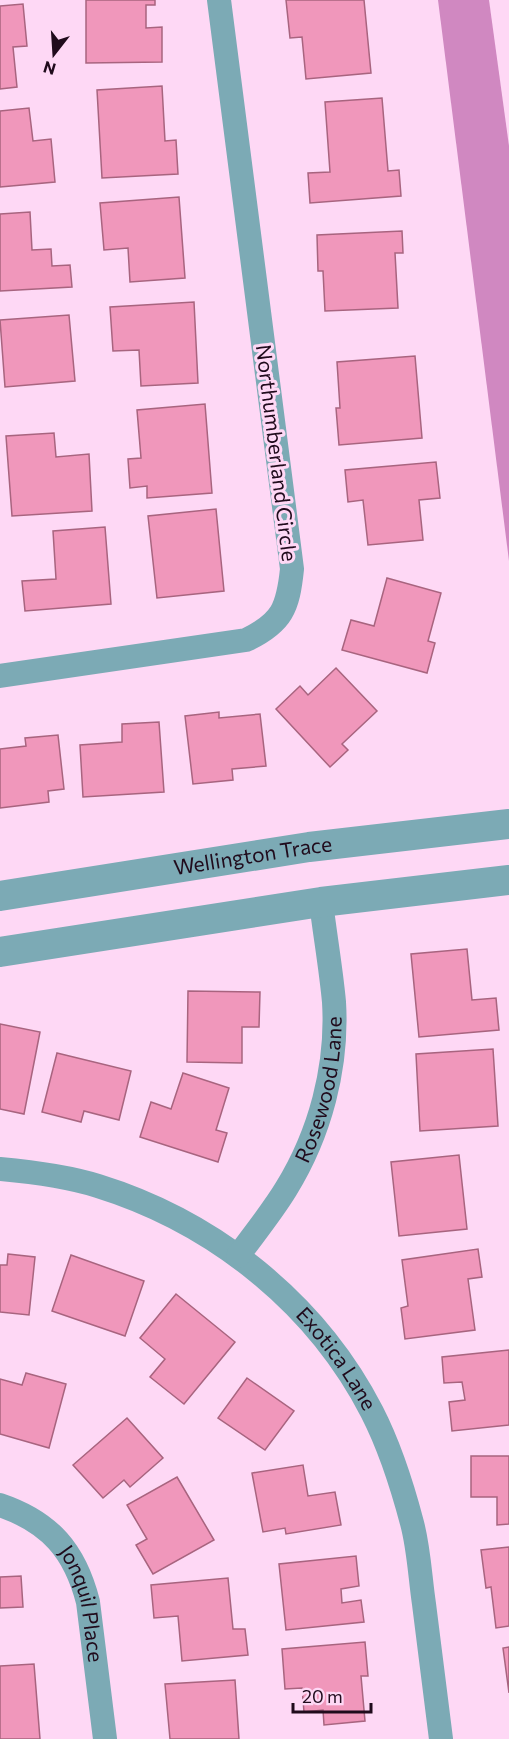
<svg xmlns="http://www.w3.org/2000/svg" width="509" height="1739" font-family="Commissioner,sans-serif">
  <rect width="100%" height="100%" fill="#fed8f5"/>
  <!-- water -->
  <path fill="#d088c1" d="M438,0h51l20,146v415z"/>
  <!-- building -->
  <g fill="#f097bb" stroke="#a8647f" stroke-width="1.5">
    <path d="M86,0h69v5h-9v23l16,-1v35l-76,1z"/>
    <path d="M286,0h78l7,73 -65,6 -4,-42 -12,1z"/>
    <path d="M23,4l4,42 -14,1 4,40 -17,2v-83z"/>
    <path d="M162,86l3,55 11,-1 2,34 -76,4 -5,-88z"/>
    <path d="M382,98l6,73 11,-1 2,26 -91,7 -2,-30 22,-1 -5,-70z"/>
    <path d="M29,108l4,33 18,-2 4,43 -55,5v-76z"/>
    <path d="M179,197l6,81 -55,4 -2,-34 -24,2 -4,-47z"/>
    <path d="M30,212l2,38 19,-1 1,17 18,-1 2,22 -72,4v-77z"/>
    <path d="M402,231l1,22h-8l3,55 -73,3 -2,-40h-5l-1,-36z"/>
    <path d="M194,302l4,81 -57,3 -2,-36 -26,1 -3,-44z"/>
    <path d="M69,315l6,66 -70,6 -5,-67z"/>
    <path d="M415,356l7,82 -83,7 -3,-37h4l-3,-46z"/>
    <path d="M205,404l7,89 -65,5v-12l-17,2 -2,-29 13,-1 -4,-48z"/>
    <path d="M54,433l2,24 33,-3 3,57 -80,5 -6,-80z"/>
    <path d="M436,462l4,36 -21,2 4,40 -55,5 -5,-45 -15,2 -3,-32z"/>
    <path d="M216,509l8,82 -67,7 -9,-82z"/>
    <path d="M105,527l6,77 -86,7 -3,-30 34,-2 -3,-48z"/>
    <path d="M387,578l54,15 -13,48 7,2 -8,30 -85,-23 9,-30 23,6z"/>
    <path d="M336,668l41,43 -35,33 6,6 -18,17 -54,-58 24,-23 8,9z"/>
    <path d="M219,712v6l41,-4 6,52 -34,3 1,11 -40,4 -8,-68z"/>
    <path d="M159,722l5,70 -81,5 -3,-52 42,-3v-18z"/>
    <path d="M58,735l6,54 -16,2 1,11 -49,6v-59l26,-3 -1,-8z"/>
    <path d="M467,949l5,51 24,-2 3,32 -80,7 -8,-83z"/>
    <path d="M188,991l72,1 -1,35h-17v36l-55,-1z"/>
    <path d="M0,1024l40,8 -16,82 -24,-5z"/>
    <path d="M493,1049l5,77 -78,5 -4,-77z"/>
    <path d="M57,1053l74,18 -12,49 -35,-9 -3,11 -39,-10z"/>
    <path d="M183,1073l46,15 -13,42 11,3 -9,29 -78,-25 11,-35 20,7z"/>
    <path d="M459,1155l8,74 -68,7 -8,-74z"/>
    <path d="M478,1249l4,28 -14,2 7,51 -70,9 -4,-31 7,-2 -6,-46z"/>
    <path d="M8,1254l27,3 -6,58 -29,-3v-47h7z"/>
    <path d="M71,1255l73,26 -19,55 -73,-25z"/>
    <path d="M176,1294l59,48 -51,62 -34,-27 15,-18 -25,-21z"/>
    <path d="M509,1350v75l-57,6 -3,-29 16,-2 -3,-18 -18,1 -2,-26z"/>
    <path d="M26,1373l40,11 -17,64 -49,-14v-55l22,6z"/>
    <path d="M247,1378l47,33 -29,39 -47,-32z"/>
    <path d="M127,1418l36,40 -33,29 -6,-7 -21,18 -30,-33z"/>
    <path d="M471,1456h38v68l-12,1v-28h-26z"/>
    <path d="M303,1465l5,31 27,-4 6,33 -55,9 -1,-6 -22,4 -11,-59z"/>
    <path d="M177,1477l37,63 -61,34 -17,-29 11,-6 -20,-34z"/>
    <path d="M509,1547v79l-13,2 -5,-41 -5,1 -5,-38z"/>
    <path d="M356,1556l3,30 -18,3 1,14 19,-3 3,22 -78,8 -7,-66z"/>
    <path d="M21,1576l2,31 -23,1v-31z"/>
    <path d="M228,1578l5,51h12l3,26 -66,6 -4,-45 -24,2 -3,-33z"/>
    <path d="M365,1642l3,34h-7l4,45 -41,4 -1,-15 -19,2 -2,-24 -17,1 -3,-40z"/>
    <path d="M509,1647v46l-6,-45z"/>
    <path d="M34,1664l6,75h-40v-73z"/>
    <path d="M235,1680l4,59h-69l-5,-55z"/>
  </g>
  <g fill="none" stroke-linecap="round" stroke-linejoin="round">
    <!-- minor -->
    <g stroke="#7caab5" stroke-width="24">
      <path d="M0,676l246,-36c36,-17 42,-32 46,-71l-73,-569"/>
      <path id="s1" d="M0,1169c33,3 66,7 98,17 116,36 218,117 274,226 18,35 30,73 40,111 7,26 8,54 12,81 6,45 11,90 17,135"/>
      <path id="s2" d="M238,1256c16,-22 34,-44 48,-67 34,-55 52,-122 48,-187 -3,-33 -9,-67 -13,-100"/>
      <path id="s3" d="M0,1505c50,17 75,46 88,97l17,137"/>
    </g>
    <!-- tertiary -->
    <g stroke="#7caab5" stroke-width="30">
      <path id="s4" d="M0,896l309,-49 200,-23"/>
      <path d="M0,952l321,-50 188,-22"/>
    </g>
  </g>
  <g text-anchor="middle" stroke-width="6" stroke-linejoin="round" paint-order="stroke">
    <!-- street labels -->
    <g font-size="21" fill="#200b1c" stroke="#fed8f5">
      <text transform="translate(276 453) rotate(83)" y="7">Northumberland Circle</text>
      <text dy="7" stroke="none"><textPath href="#s4" startOffset="256">Wellington Trace</textPath></text>
      <text dy="7" stroke="none"><textPath href="#s2" startOffset="189">Rosewood Lane</textPath></text>
      <text dy="7" stroke="none"><textPath href="#s1" startOffset="400">Exotica Lane</textPath></text>
      <text dy="7" stroke="none"><textPath href="#s3" startOffset="138">Jonquil Place</textPath></text>
    </g>
  </g>
  <!-- north arrow -->
  <g transform="translate(54 54) rotate(197)" stroke="#fed8f5" stroke-width="4.5" paint-order="stroke">
  <path d="M0-4.5L10 22L0 15L-10 22Z" fill="#200b1c"/>
  <text y="-9" font-size="16" font-weight="bold" text-anchor="middle" fill="#200b1c">N</text>
  </g>
  <!-- scale -->
  <path d="M293 1703v9h78v-9" fill="none" stroke="#200b1c" stroke-width="3"/>
  <text x="302" y="1703" font-size="18" fill="#200b1c" stroke="#fed8f5" stroke-width="4.5" paint-order="stroke">20 m</text>
</svg>
